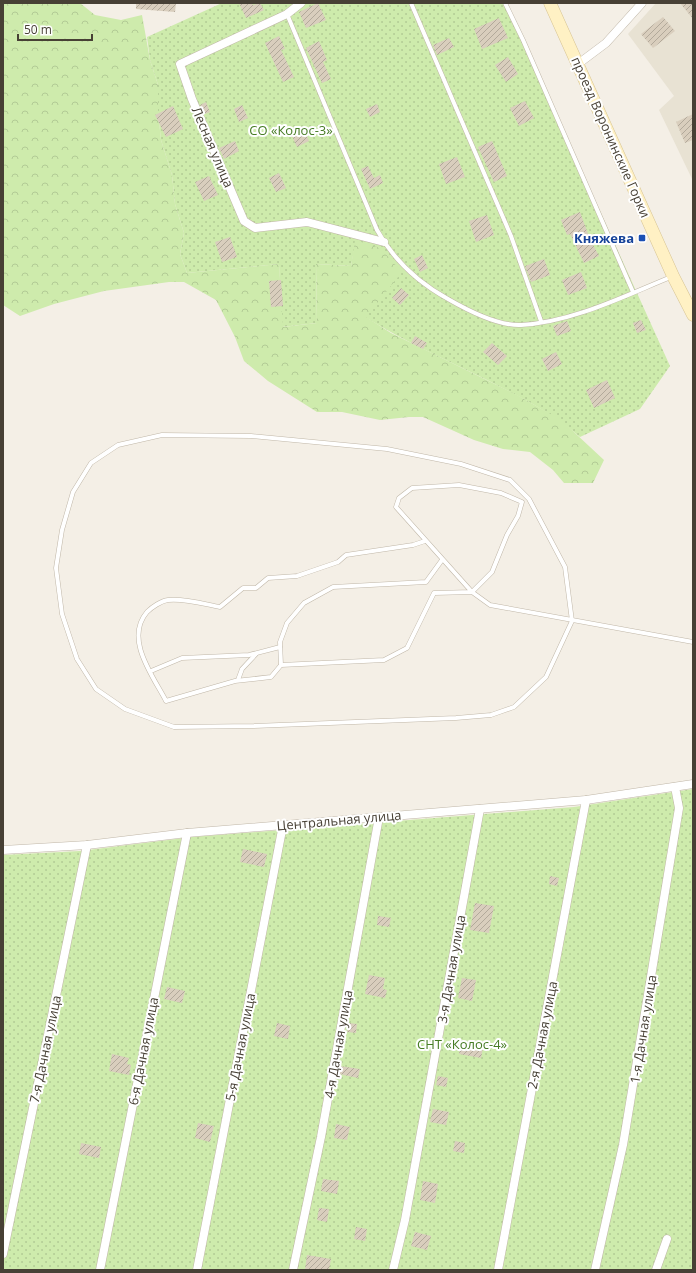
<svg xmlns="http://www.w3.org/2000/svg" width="696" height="1273" font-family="'Open Sans',sans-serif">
  <defs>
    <pattern id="grass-dots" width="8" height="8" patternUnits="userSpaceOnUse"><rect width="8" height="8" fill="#ceebac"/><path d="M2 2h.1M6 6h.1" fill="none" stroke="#b2cb95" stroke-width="1.8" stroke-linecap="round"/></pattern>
    <pattern id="forest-crowns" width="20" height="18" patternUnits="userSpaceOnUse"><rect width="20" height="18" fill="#ceebac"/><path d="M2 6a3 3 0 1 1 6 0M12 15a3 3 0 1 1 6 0" fill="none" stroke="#b2cb95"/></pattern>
    <pattern id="building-hatch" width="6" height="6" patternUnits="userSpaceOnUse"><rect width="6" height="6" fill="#d9cebd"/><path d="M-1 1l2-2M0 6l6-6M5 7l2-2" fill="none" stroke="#b2a99a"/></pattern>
  </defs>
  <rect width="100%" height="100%" fill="#f4efe6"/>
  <!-- residential -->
  <path fill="#e8e2d3" d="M656,3h37v178l-34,-71 15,-14 -46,-62z"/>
  <!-- grass -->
  <g fill="url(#grass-dots)">
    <path d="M222,3h284l164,363 -30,43 -60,28c-28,-25 -60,-40 -93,-57 -41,-20 -83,-39 -122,-63l-9,-77 -5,26 -35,-2 1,59 -35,4 -3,-63 -92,9 -7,-19 4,-21 -9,-29 -3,-29 -11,-35 -3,-28v-27l-8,-25 -3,-23z"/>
    <path d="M693,789v481h-690v-415l77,-4 112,-14 382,-30z"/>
  </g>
  <!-- forest -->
  <path fill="url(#forest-crowns)" d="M3,3h77l15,12 26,5 21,-5 8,45 8,25v27l3,28 11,35 3,29 9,29 -4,21 7,19 92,-9 4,63 34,-4 -1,-59 35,2 4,-26 25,8 22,24 -36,45 25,16 126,62 44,25 43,40 -11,23h-29l-11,-13 -23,-18 -27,-3 -29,-9 -51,-23h-14l-29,3 -38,-8h-25l-49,-31 -24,-20 -9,-24 -19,-37 -32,-18h-15l-65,9 -50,13 -34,12 -17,-11z"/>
  <!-- building -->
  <g fill="url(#building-hatch)">
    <path d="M136,3h40l-1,9 -39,-3z"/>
    <path d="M239,3h13l1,2 7,-2 4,7 -18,8z"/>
    <path d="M318,3l8,17 -20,8 -7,-16z"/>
    <path d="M680,3h13v16z"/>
    <path d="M663,17l12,14 -22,17 -12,-14z"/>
    <path d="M499,18l9,20 -26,11 -8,-20z"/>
    <path d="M279,36l6,13 -4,1 13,27 -11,5 -18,-39z"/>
    <path d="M449,38l5,9 -17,8 -4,-10z"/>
    <path d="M319,41l8,19 -4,2 8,17 -9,4 -16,-35z"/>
    <path d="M508,57l10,17 -12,8 -11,-17z"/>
    <path d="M525,101l9,17 -15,8 -9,-18z"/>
    <path d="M206,102l4,10 -5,2 -5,-9z"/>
    <path d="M377,104l3,8 -10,5 -4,-8z"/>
    <path d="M242,105l6,13 -9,4 -5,-13z"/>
    <path d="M173,106l10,23 -17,8 -11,-22z"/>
    <path d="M693,114v26l-8,3 -9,-21z"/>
    <path d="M304,129l5,12 -12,6 -6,-13z"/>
    <path d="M235,141l4,10 -15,8 -5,-11z"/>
    <path d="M492,141l15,35 -13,6 -16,-35z"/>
    <path d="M457,157l8,20 -19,7 -7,-20z"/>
    <path d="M368,166l6,12 6,-3 3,8 -13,6 -9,-20z"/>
    <path d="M279,173l7,15 -10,4 -7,-14z"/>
    <path d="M209,176l9,19 -14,6 -9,-19z"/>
    <path d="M580,212l10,27 9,17 -15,7 -14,-29 -3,1 -6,-15z"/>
    <path d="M487,215l7,20 -18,7 -7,-21z"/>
    <path d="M230,237l7,20 -15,5 -7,-20z"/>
    <path d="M422,255l6,13 -8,4 -6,-13z"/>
    <path d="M544,259l6,16 -19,7 -6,-16z"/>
    <path d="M581,272l6,16 -19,7 -6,-15z"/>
    <path d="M281,280l2,26 -12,1 -2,-26z"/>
    <path d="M401,288l8,7 -9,10 -8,-7z"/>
    <path d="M641,320l5,10 -9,3 -4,-10z"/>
    <path d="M567,321l4,10 -14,5 -4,-10z"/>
    <path d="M415,336l12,7 -4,6 -12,-6z"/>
    <path d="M492,343l15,13 -9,9 -15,-13z"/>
    <path d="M556,352l6,12 -14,7 -6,-12z"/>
    <path d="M607,380l8,18 -21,10 -8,-18z"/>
    <path d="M243,849l24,5 -3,13 -24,-5z"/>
    <path d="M550,876l9,2 -2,8 -8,-2z"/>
    <path d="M475,903l19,3 -5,27 -19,-3z"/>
    <path d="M378,916l13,2 -2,9 -12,-2z"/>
    <path d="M369,975l16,3 -2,11 4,1 -2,8 -20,-4z"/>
    <path d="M462,978l14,2 -4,21 -14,-3z"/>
    <path d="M167,987l18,4 -3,12 -18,-4z"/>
    <path d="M277,1023l13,3 -2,13 -14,-3z"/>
    <path d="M349,1023l8,1 -1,9 -9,-1z"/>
    <path d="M461,1043l22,5 -2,10 -22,-4z"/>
    <path d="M112,1054l17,4 -2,6 4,1 -2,10 -20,-4z"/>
    <path d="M340,1066l20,3 -2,9 -19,-4z"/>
    <path d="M438,1076l10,2 -2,9 -10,-2z"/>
    <path d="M433,1109l16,3 -3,13 -16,-3z"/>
    <path d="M198,1123l16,3 -4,16 -15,-4z"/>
    <path d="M336,1124l14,3 -3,13 -13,-2z"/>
    <path d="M455,1141l10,2 -1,10 -11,-2z"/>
    <path d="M81,1143l20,4 -2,11 -20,-4z"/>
    <path d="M323,1179l16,2 -2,13 -16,-3z"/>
    <path d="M423,1181l15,3 -3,19 -15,-3z"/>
    <path d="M319,1208l10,1 -2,13 -10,-2z"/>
    <path d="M356,1227l11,2 -2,12 -11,-2z"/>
    <path d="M415,1232l16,4 -4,14 -16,-4z"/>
    <path d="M307,1255l24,4 -2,11h-24z"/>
  </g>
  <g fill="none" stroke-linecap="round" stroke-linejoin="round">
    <defs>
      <g id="lane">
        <path d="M411,3l100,233 30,85"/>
        <path d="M505,3l18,37 110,252"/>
        <path d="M287,14l90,216c16,29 42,53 71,69 19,11 51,27 73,26 52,-3 103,-29 150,-48"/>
        <path d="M162,435l89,1 136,13 74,15 49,16 19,19 36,68 7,54 -26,56 -32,30 -23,8 -35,3 -202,8 -80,1 -49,-18 -29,-20 -19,-30 -15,-45 -6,-46 6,-38 11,-38 18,-29 27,-18z"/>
        <path d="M425,541l-12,4 -67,10 -8,7 -41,14 -29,2 -12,10h-13l-23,19c-16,-3 -36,-9 -52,-7 -7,1 -16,7 -21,12 -23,27 6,64 19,89l69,-20 36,-4 10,-12 -1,-23 7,-19 17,-20 29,-16 93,-5 16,-22"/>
        <path d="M281,665l103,-5 23,-12 27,-55 38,-1 20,-20 15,-37 11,-19 4,-14 -21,-9 -42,-8 -47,3 -13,10 -3,9 76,85 18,13 203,37"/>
        <path d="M151,671l31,-13 67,-3 31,-8"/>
        <path d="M238,680l4,-11 14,-15"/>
      </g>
      <g id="street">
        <path d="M301,3l-14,11 -107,50 12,35 52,122 11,7 52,-6 77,20"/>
        <path d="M578,64l28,-21 36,-40"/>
        <path d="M3,850l84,-5 100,-12 399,-33 107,-16"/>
        <path d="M3,1254l84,-409"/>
        <path d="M100,1270l87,-437"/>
        <path d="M197,1270l86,-445"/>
        <path d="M293,1270l28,-133 58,-320"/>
        <path d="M393,1270l12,-50 75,-411"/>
        <path d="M498,1270l88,-470"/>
        <path d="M595,1270l28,-125 56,-337 -4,-21"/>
        <path d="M656,1270l11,-31"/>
      </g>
      <path id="secondary" d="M550,3l123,273 20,39"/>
    </defs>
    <!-- lane casing -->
    <use href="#lane" stroke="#c0b7a8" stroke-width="5"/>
    <!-- street casing -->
    <use href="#street" stroke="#c0b7a8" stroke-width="9"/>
    <!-- secondary casing -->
    <use href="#secondary" stroke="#d7c493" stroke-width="13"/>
    <!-- lane -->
    <use href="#lane" stroke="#fff" stroke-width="4"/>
    <!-- street -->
    <use href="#street" stroke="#fff" stroke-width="8"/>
    <!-- secondary -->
    <use href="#secondary" stroke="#fff1c4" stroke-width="12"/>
  </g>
  <!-- markers -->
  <rect fill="#1a4fb4" stroke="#fff" stroke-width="1.5" x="638" y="234" width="8" height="8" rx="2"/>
  <g text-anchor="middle" stroke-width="4" stroke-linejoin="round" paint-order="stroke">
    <!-- park labels -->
    <g font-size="13" fill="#467c24" stroke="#fff">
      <text x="291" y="135">СО «Колос-3»</text>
      <text x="462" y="1049">СНТ «Колос-4»</text>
    </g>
    <!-- street labels -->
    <g font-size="13" fill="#474035" stroke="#fff">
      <text transform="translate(611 137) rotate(66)" y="5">проезд Воронинские Горки</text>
      <text transform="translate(213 147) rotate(67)" y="5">Лесная улица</text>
      <text transform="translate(339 820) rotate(-5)" y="5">Центральная улица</text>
      <text transform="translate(451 969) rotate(-80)" y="5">3-я Дачная улица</text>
      <text transform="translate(643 1029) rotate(-81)" y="5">1-я Дачная улица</text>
      <text transform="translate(542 1035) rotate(-79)" y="5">2-я Дачная улица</text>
      <text transform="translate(338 1044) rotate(-80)" y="5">4-я Дачная улица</text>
      <text transform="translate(240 1047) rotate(-79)" y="5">5-я Дачная улица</text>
      <text transform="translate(45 1049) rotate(-78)" y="5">7-я Дачная улица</text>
      <text transform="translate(143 1051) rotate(-79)" y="5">6-я Дачная улица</text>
    </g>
    <!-- transit labels -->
    <g font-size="13" font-weight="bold" fill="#164399" stroke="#fff" text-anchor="end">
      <text x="634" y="243">Княжева</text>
    </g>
  </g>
  <!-- border -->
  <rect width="696" height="1273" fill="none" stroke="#474035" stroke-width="8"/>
  <!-- scale -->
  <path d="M18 34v6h74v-6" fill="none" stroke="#474035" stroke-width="2"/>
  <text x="24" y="34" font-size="12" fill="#474035" stroke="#ffffff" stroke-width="3" paint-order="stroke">50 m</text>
</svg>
